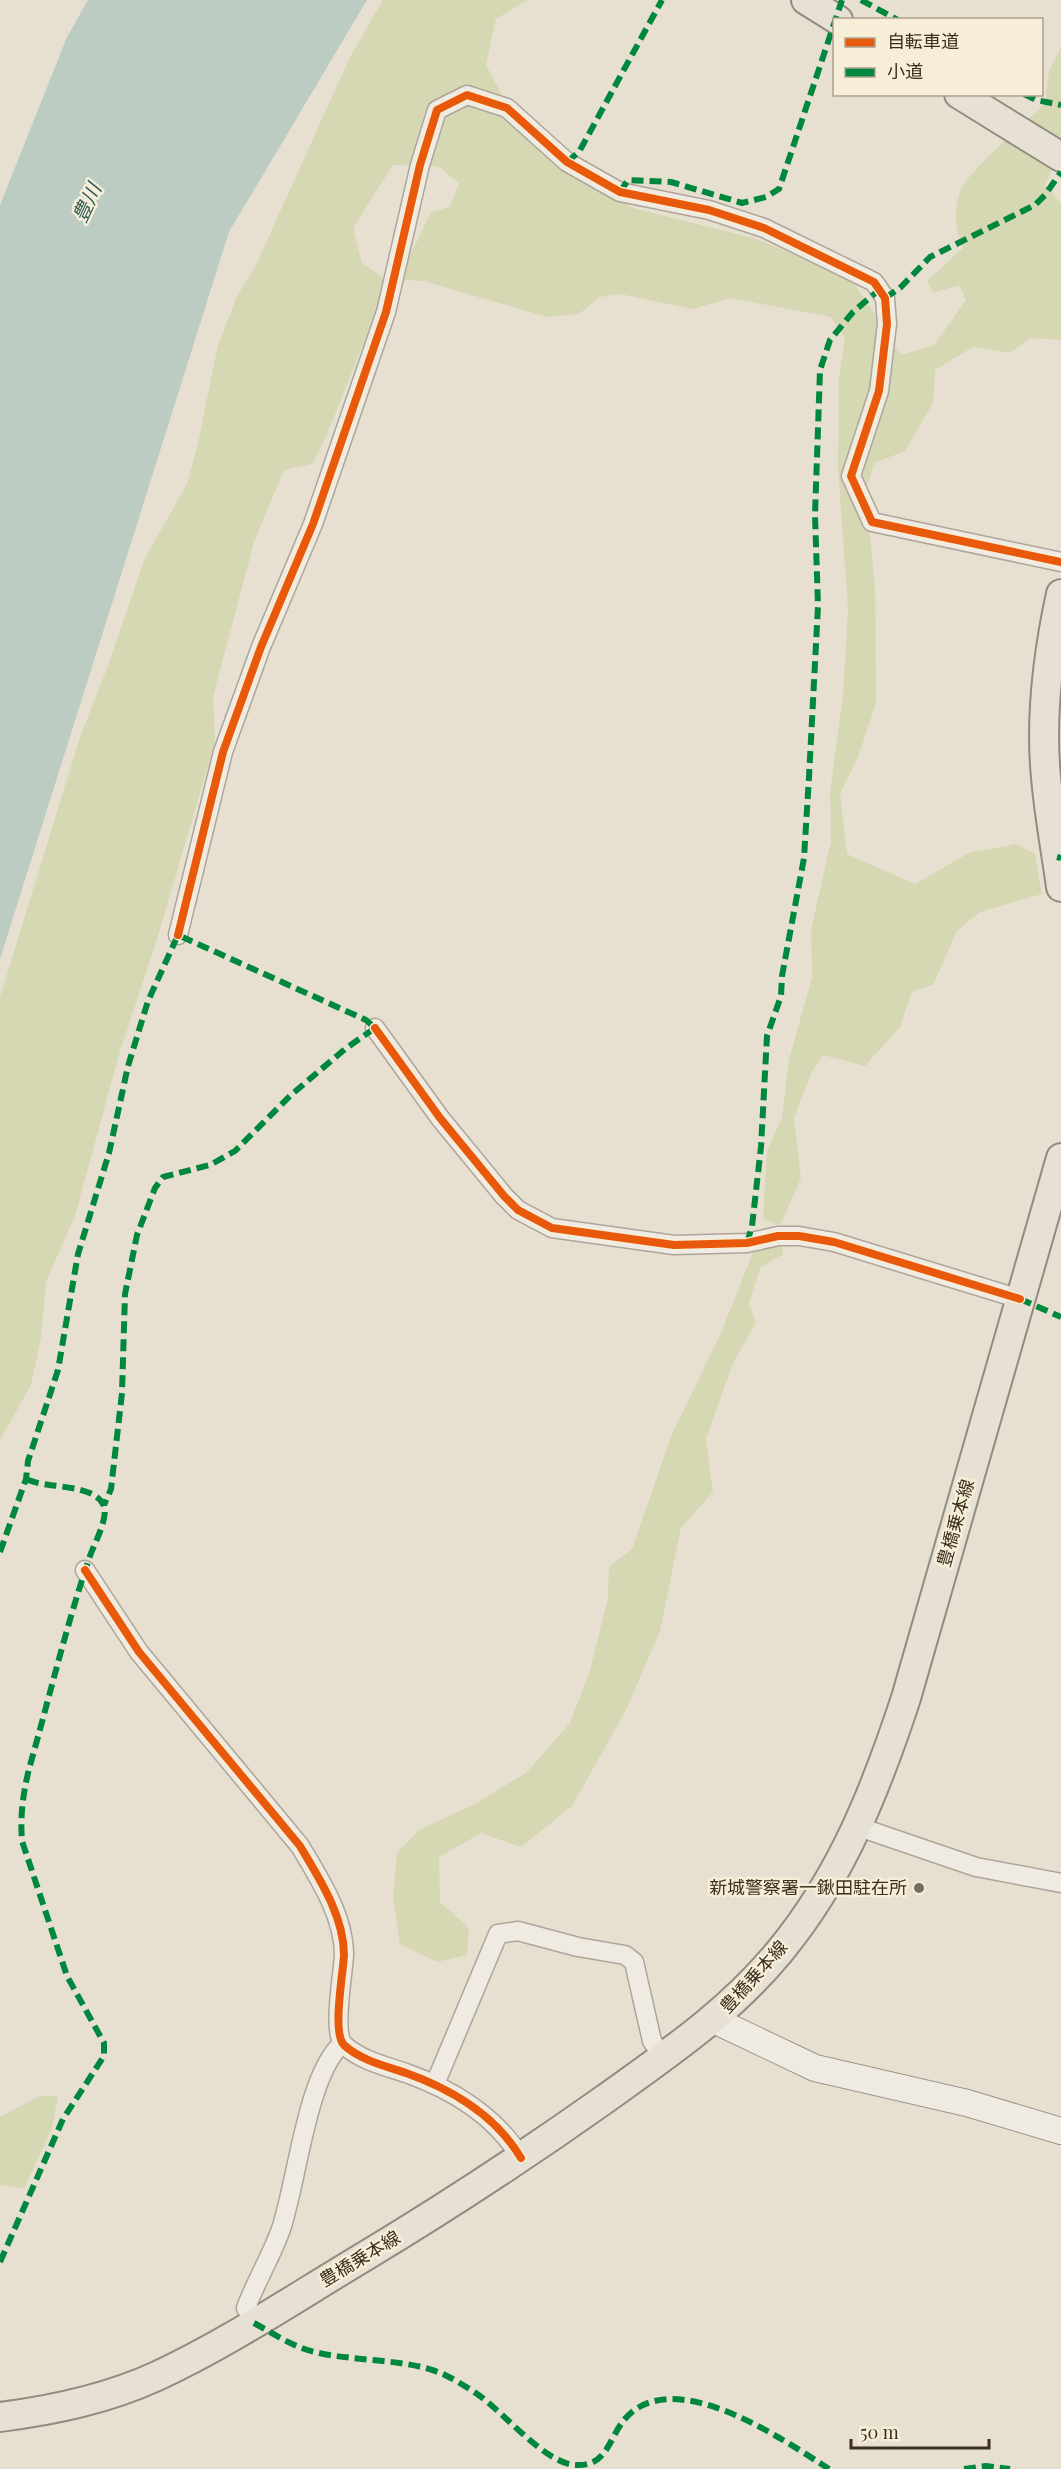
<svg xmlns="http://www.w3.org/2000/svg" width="1061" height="2469" font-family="'Playfair Display','Noto Sans JP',serif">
  <rect width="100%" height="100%" fill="#e7e0d1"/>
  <!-- green -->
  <g fill="#d6d7b3">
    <path d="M383,0h144l-31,19 -10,46 31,59 48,48 68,36 120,30 59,23 42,23 21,30 2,17 25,24 32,-10 32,-45 -7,-15 -26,8 -6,-12 36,-33c-8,-18 -10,-39 -2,-58 7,-19 66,-69 84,-86l4,-33 12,-24v100l-16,38 16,18v137l-31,-2 -20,15 -37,-6 -38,23 -2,33 -28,48 -31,12 -8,28 9,96 1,116 -18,54 -18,37 7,60 68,30 54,-31 47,-9 19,10 7,40 -62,18 -23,19 -24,54 -21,6 -12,36 -35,39 -42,-11 -11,16 -18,47 7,60 -21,48 -17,-8 4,-67 15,-33 7,-59 23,-81 -1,-48 20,-89 -1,-48 13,-99 5,-84 -10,-143 1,-90 6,-39 -14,-21 -101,-19 -37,11 -73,-15 -20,3 -21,17 -32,3 -123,-36 -19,-1 4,-22 22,-46 19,-5 9,-24 -20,-16 -46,-2 -40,63 9,35 21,15 -3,24 -54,135 -14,27 -28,6 -30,72 -41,155 2,45 -58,197 -39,119 -43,158 -29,66 -5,56 -10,47 -31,55v-443l80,-260 29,-74 35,-103 43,-76 11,-41 20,-98 19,-49 18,-29 95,-210z"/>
    <path d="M782,1245l1,9 -23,14 -11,35 7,20 -23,40 -27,76 7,53 -32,36 -21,103 -34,79 -54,96 -51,41 -40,-14 -42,24 1,45 29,26 -2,27 -30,7 -37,-18 -7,-46 4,-45 22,-23 58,-27 50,-31 43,-49 20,-52 18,-73 1,-31 23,-18 40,-115 49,-101 33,-83z"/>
    <path d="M40,2096h18l-6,32 -28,61 -24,-4v-68z"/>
  </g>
  <!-- water -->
  <path fill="#bcccc2" d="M88,0h279l-138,232 -229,727v-754l67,-168z"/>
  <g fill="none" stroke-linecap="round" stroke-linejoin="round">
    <defs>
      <g id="street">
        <path d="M178,935l45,-183 38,-105 52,-123 73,-212 34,-147 17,-55 30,-15 40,13 60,54 53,30 89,18 55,18 110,54 11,16 2,26 -8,67 -28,85 21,46 189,40"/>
        <path d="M375,1028l65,90 64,78 14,14 34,18 122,17 73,-2 31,-7h21l35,6 186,57"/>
        <path d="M85,1570l54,82 161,194c19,32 44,70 44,109 -1,19 -12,78 0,90 16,15 41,21 62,28 45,16 90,43 115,85"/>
        <path d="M859,1827l117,40 85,16"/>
        <path d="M435,2084l63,-150 20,-3 60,16 47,8 9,7 18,79 11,16"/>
        <path d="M254,2323l-8,-15c10,-27 25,-51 35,-79 16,-47 26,-155 61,-185"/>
      </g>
      <path id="secondary" d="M714,2020l101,48 152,35 94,28"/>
      <g id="primary">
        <path d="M806,0l32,20"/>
        <path d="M959,94l102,63"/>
        <path d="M1061,594c-13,60 -21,122 -15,183 3,37 10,73 15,110"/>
        <path d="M0,2417c55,-7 107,-18 157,-41 71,-33 138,-78 205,-118 83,-50 164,-103 243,-159 64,-46 125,-87 175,-148 62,-75 96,-162 126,-253l155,-540"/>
      </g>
    </defs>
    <!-- street casing -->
    <use href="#street" stroke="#ada599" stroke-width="21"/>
    <!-- secondary casing -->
    <use href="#secondary" stroke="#9c958a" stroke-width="28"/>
    <!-- primary casing -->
    <use href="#primary" stroke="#928b80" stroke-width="32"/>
    <!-- street -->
    <use href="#street" stroke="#efebe3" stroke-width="18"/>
    <!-- secondary -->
    <use href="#secondary" stroke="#efebe3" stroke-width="26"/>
    <!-- primary -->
    <use href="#primary" stroke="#e6e1d4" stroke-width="28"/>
    <!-- quiet -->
    <g stroke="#00873e" stroke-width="6" stroke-dasharray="12 6" stroke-linecap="butt">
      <path d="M861,0l37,20"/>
      <path d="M1024,94l12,6 25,5"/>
      <path d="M567,162l12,-10 83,-152"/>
      <path d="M620,192l8,-12 43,2 71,21 24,-6 13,-8 63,-189"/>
      <path d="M885,298l15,-10 30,-31 105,-52 10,-10 16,-23"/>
      <path d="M1057,857l4,1"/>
      <path d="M747,1243l5,-17 9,-79 6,-111 14,-40 1,-20 22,-118 5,-81 9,-171 -3,-91 5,-145 10,-30 23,-28 27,-23"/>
      <path d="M1020,1299l41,18"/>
      <path d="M0,1552l26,-73 2,-18 30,-91 20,-116 31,-101 19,-87 20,-65 30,-66 188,85 9,8 -30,21 -54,46 -56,56 -25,14 -47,12 -8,11 -18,47 -12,59 -3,99 -11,96 -7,16"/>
      <path d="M0,2262l63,-143 41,-63v-13l-37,-67 -45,-135c-2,-26 1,-47 7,-72 20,-70 37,-143 61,-213 4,-12 20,-40 13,-52 -11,-21 -58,-15 -77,-25"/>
      <path d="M254,2323c20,11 39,24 61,29 40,10 94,6 130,23 12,6 25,14 35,21 25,18 65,67 95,69 32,2 33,-25 49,-45 48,-58 160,20 205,49"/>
      <path d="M964,2469l22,-3 24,3"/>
    </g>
    <defs>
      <g id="cycleway">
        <path d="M178,935l45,-183 38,-105 52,-123 73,-212 34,-147 17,-55 30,-15 40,13 60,54 53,30 89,18 55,18 110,54 11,16 2,26 -8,67 -28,85 21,46 189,40"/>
        <path d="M375,1028l65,90 64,78 14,14 34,18 122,17 73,-2 31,-7h21l35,6 186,57"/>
        <path d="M85,1570l54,82 161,194c19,32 44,70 44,109 -1,19 -12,78 0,90 16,15 41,21 62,28 45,16 90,43 115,85"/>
      </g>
    </defs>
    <!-- cycleway casing -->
    <use href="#cycleway" stroke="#f7eed8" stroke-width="11"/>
    <!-- cycleway -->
    <use href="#cycleway" stroke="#e8590c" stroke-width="8"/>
  </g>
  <!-- markers -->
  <circle fill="#786c5e" stroke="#f7eed8" stroke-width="2" cx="919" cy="1888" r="6"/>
  <g text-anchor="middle" stroke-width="5" stroke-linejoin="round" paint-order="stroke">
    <!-- street labels -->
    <g font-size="18" fill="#3d2e20" stroke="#f7eed8">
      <text transform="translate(956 1523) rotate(-74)" y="6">豊橋乗本線</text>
      <text transform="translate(754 1977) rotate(-48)" y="6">豊橋乗本線</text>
      <text transform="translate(360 2259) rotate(-31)" y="6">豊橋乗本線</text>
    </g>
    <!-- poi labels -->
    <g font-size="18" fill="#3d2e20" stroke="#f7eed8" text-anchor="end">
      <text x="907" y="1894">新城警察署一鍬田駐在所</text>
    </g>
    <!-- water labels -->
    <g font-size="20" font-style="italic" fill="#2f5d5a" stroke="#f7eed8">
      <text transform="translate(87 203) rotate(-65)" y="7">豊川</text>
    </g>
  </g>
  <!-- legend -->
  <rect x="833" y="18" width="210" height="78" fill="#f7eed8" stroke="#ada18e" stroke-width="1.5"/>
  <rect x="845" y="38" width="30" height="9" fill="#e8590c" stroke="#ada18e" stroke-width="1.5"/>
  <text x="887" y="48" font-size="18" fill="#3d2e20">自転車道</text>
  <rect x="845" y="68" width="30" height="9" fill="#00873e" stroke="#ada18e" stroke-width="1.5"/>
  <text x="887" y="78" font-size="18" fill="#3d2e20">小道</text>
  <!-- scale -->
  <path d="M851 2439v9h138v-9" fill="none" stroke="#3d2e20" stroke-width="3"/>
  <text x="860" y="2439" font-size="18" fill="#3d2e20" stroke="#f7eed8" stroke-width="4.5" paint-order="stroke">50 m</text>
</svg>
